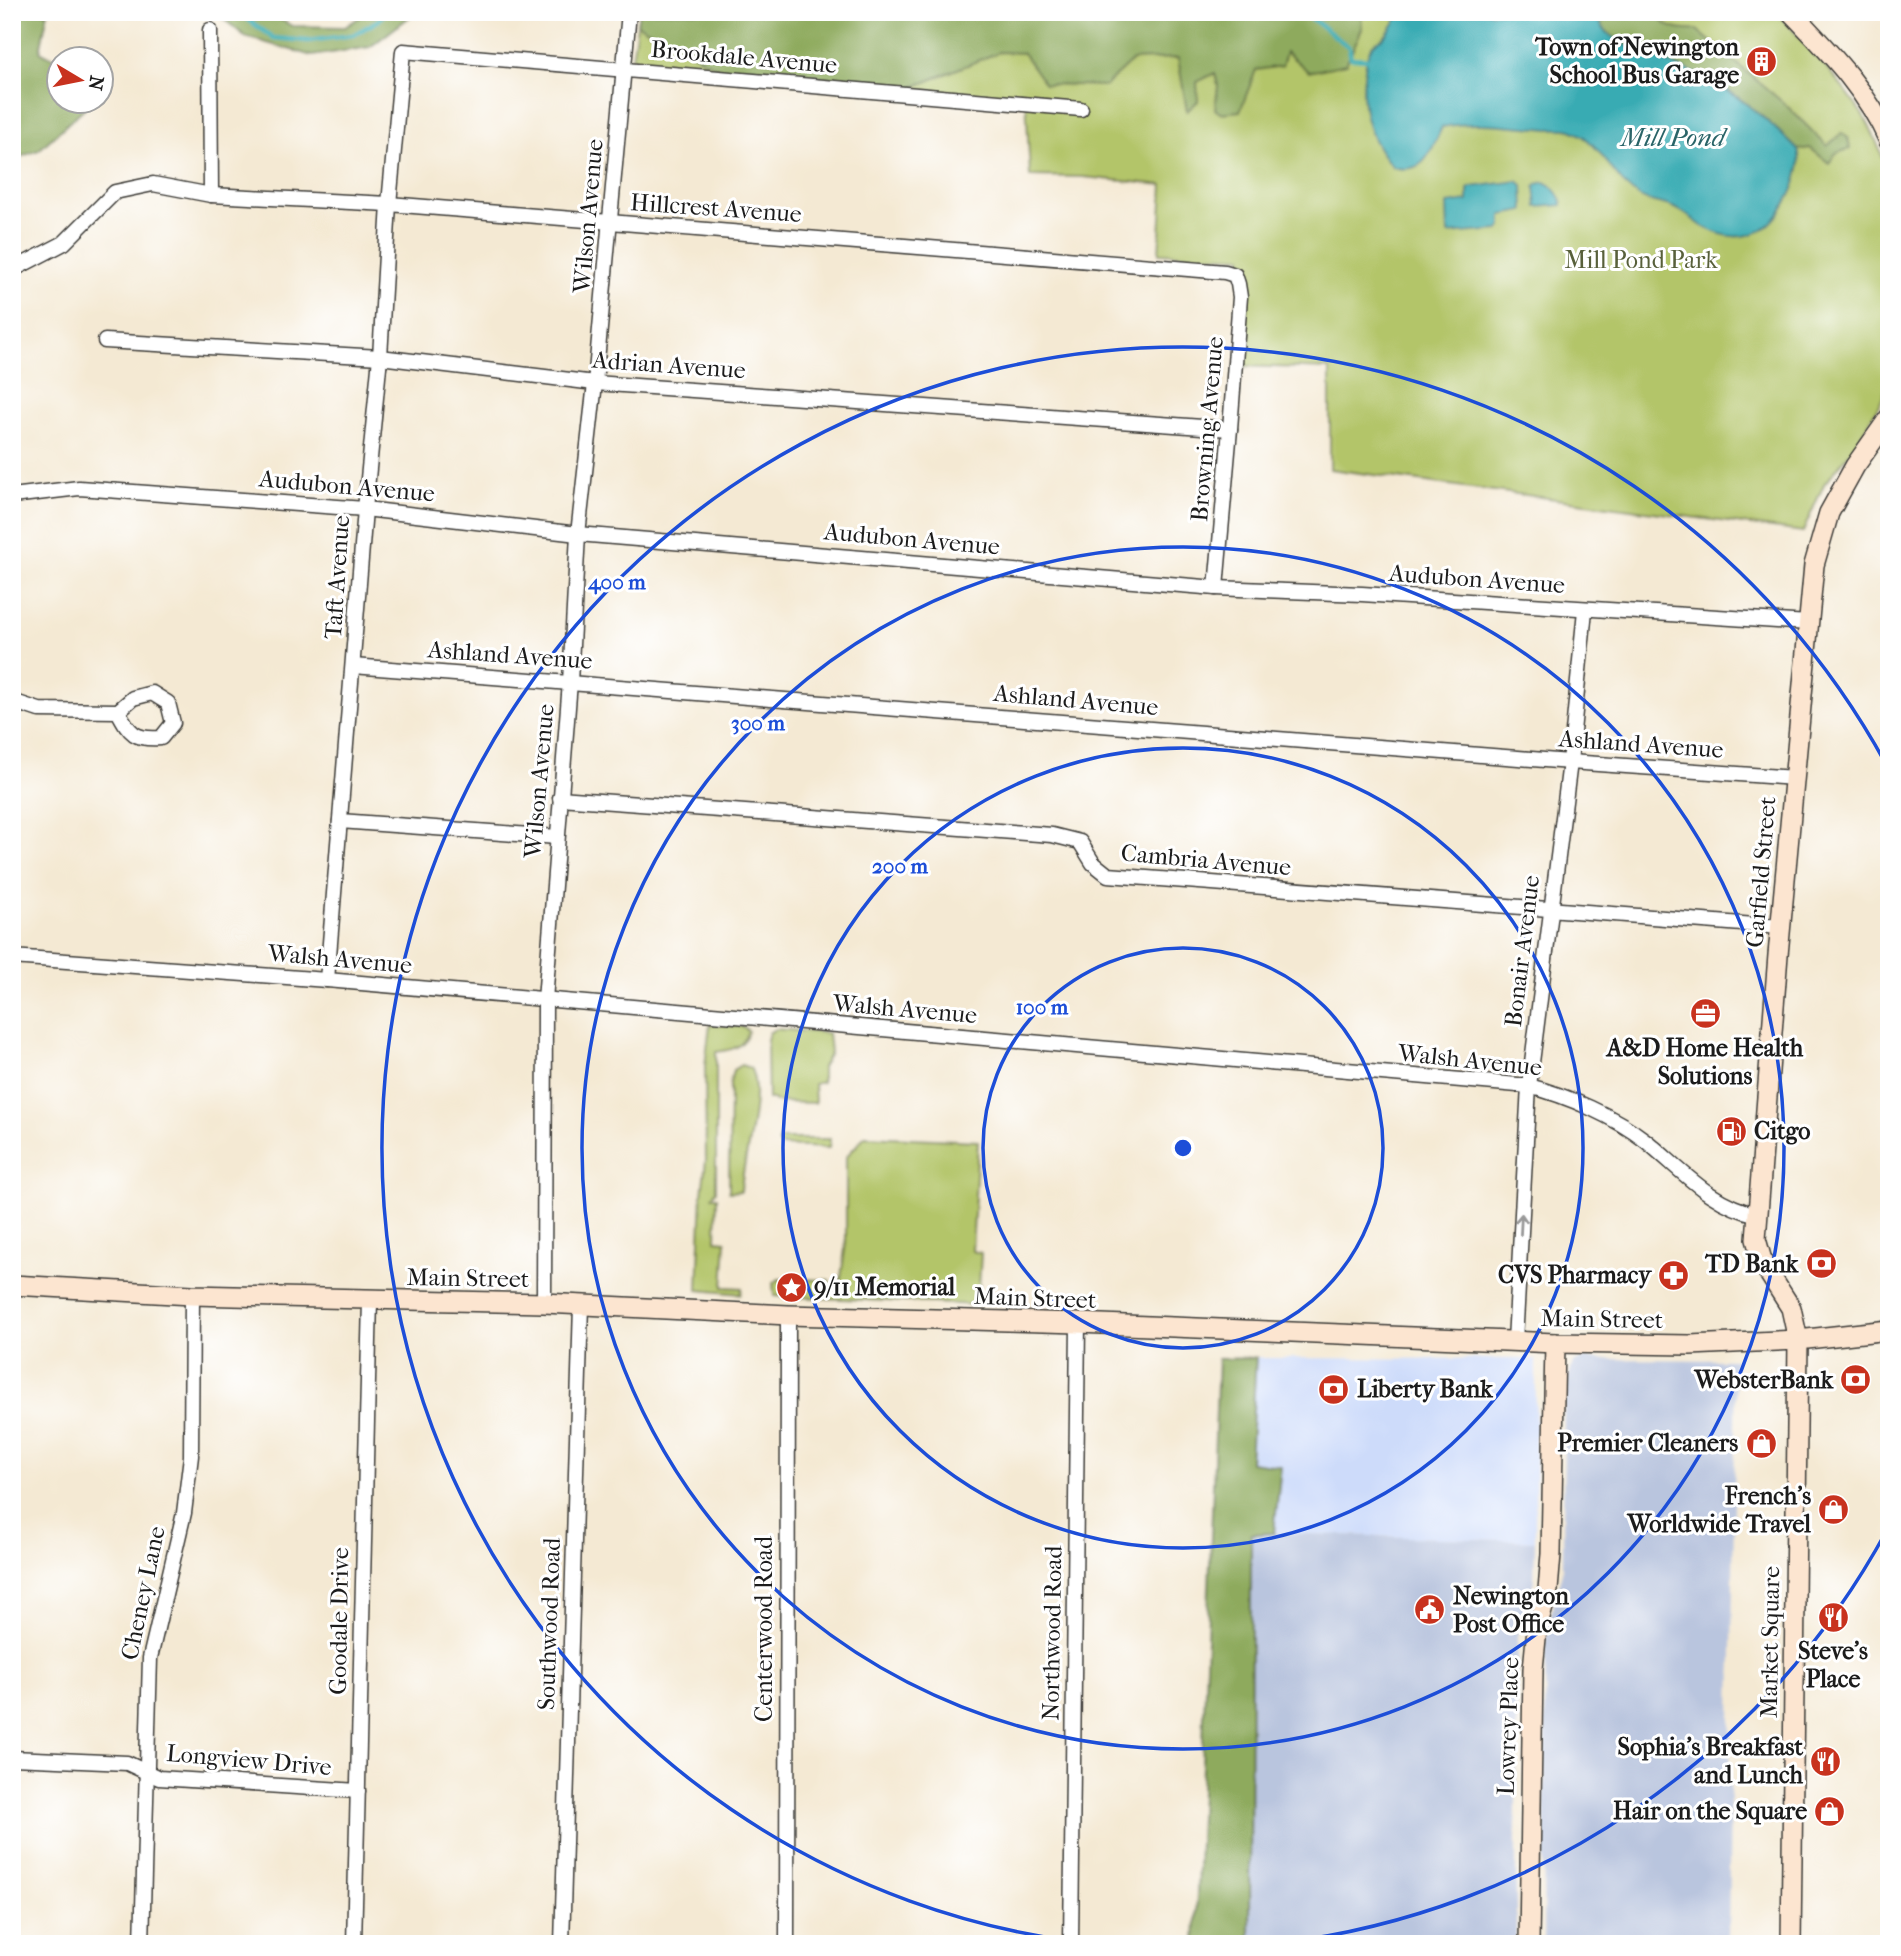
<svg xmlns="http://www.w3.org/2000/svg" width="1901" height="1956" font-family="'IM FELL French Canon',serif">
  <rect width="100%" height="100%" fill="#fff"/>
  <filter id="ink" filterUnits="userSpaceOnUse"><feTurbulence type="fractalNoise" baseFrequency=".0143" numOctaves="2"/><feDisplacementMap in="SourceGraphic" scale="14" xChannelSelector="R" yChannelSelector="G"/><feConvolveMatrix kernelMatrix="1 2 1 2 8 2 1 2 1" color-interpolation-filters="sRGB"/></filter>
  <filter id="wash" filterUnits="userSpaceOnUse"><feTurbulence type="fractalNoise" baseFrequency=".00686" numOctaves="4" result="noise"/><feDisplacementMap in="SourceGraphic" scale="28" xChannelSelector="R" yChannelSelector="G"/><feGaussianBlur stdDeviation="1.57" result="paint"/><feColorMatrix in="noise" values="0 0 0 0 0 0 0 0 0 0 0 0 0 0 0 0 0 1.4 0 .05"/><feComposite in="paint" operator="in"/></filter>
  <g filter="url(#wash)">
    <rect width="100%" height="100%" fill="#f4e9d3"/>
    <!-- built -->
    <path fill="#cddbfa" d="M1256,1358l280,1 -1,182 -261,-8 7,-67 -31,-4z"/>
    <!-- industrial -->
    <g fill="#b9c5de">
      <path d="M1582,1359l154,1 -8,584h-185l3,-311 17,-64 1,-175 9,-31z"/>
      <path d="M1274,1533l261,8 -1,39 -16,56 -2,99v209h-266l1,-410z"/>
    </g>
    <!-- green -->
    <g fill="#b3c569" stroke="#687042" stroke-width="2">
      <path d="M639,12h1136c28,27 70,75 91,108 10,17 16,36 23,55v207l-9,21 -28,47 -28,34 -21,48 -473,-63v-100l-88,-3v-109l-83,-4 4,-68 -80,-8 -53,-1 -4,-77 -366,-32 -28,-9z"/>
      <path d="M710,1024l34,3 4,4c-4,17 -17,19 -32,21v139l-4,6h5l-1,43 10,1 -3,46 19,1 -1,6 -43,-4 4,-96 4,-34 -1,-94z"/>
      <path d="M775,1029l53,4 2,20 -8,14v15l-8,2 1,19 -40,-1 -2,-3h-5l-1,-59 2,-7z"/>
      <path d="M741,1065l9,3c15,26 -8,92 -9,123l-12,1 1,-109 3,-13z"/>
      <path d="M865,1136l113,5 -6,110 9,2 -3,52 -204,-9 -1,-13 6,-4 50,1 2,9 8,2 7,-49v-85z"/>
      <path d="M779,1139h51l-1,9 -49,-2 -2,-2z"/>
    </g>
    <!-- forest -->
    <g fill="#8eaa5d" stroke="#55633c" stroke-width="2">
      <path d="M12,12h36l-8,39 19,10 1,41h31l-52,48 -27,10z"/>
      <path d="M215,12h52l25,14 53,1 22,-15h49l-46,35 -58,9 -66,-19z"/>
      <path d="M639,12h722l1,17 -16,35 -37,8 -23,-20 -4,14 -26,4 -16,41 -20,2 -5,-4 3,-23 -3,-13 -18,9 1,19 -11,10 -9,-53 -45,2 -28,26 -60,-2 -22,-31 -24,-1 -90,37 -183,-17 -89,-48z"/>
      <path d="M1588,12h67c11,17 23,19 42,18l89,75 41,41 15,-13 6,5 2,11 -14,4 -7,10 -19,-15 -12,2c-25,-25 -62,-58 -94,-73 -23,-12 -100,-31 -105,-58z"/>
      <path d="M1256,1358l-6,104 31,4 -7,67 -23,1 -1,410h-55l23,-585z"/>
    </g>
    <!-- water -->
    <g fill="#39abb3" stroke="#2a6468" stroke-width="2">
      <path d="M1404,12h152l9,3c12,-6 24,-3 34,4 4,27 82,46 105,58 33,16 68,47 94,73 5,16 -3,37 -11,51 -19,36 -50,45 -85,25 -9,-6 -17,-14 -27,-18 -12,-6 -29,-5 -40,-14 -24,-17 -35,-54 -64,-64 -7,-2 -14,-1 -22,-1 -34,-2 -72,-9 -107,-2 -11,24 -17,49 -49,40 -24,-26 -33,-57 -29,-92 2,-10 2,-23 10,-31 3,-3 7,-4 9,-6 9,-8 11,-19 21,-26z"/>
      <path d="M1518,181l5,4 1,26 -22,4v12l-3,3 -51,4 -1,-30 21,-3v-12l3,-2z"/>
      <path d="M1545,182c8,4 18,15 17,23l-25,2 -2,-20 2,-3z"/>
    </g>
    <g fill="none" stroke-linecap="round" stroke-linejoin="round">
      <!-- stream -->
      <g stroke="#39abb3" stroke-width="4.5">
        <path d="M237,12l37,26 34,3 45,-6 26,-15 6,-8"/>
        <path d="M1303,12l46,35 2,11 18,1"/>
      </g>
    </g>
  </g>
  <g filter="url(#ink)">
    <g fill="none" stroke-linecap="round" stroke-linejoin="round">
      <defs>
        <g id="street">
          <path d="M210,30l1,165"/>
          <path d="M12,268l8,-2 44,-23 51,-51 38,-8 58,11 178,9 836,68 10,3 3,9 2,13 -10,132 -14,159"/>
          <path d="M105,341l275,16 215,26 635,46"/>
          <path d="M12,496l67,-8 286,21 213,25 638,54 146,6 447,29"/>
          <path d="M353,666l1217,96 225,16"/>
          <path d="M12,701l27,9 79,1 15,-13 19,-5 16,10 5,20 -12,15c-26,2 -31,-4 -43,-27"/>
          <path d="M560,798l492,37 28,7 13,21 15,12 673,52"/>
          <path d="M340,821l217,16"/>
          <path d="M12,957l315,23 1202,106c39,10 85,30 117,55 36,29 64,64 112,74"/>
          <path d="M327,980l38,-471 15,-152 9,-153 14,-153 678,58"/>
          <path d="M544,1303l1,-303 25,-318 8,-148 17,-151 34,-371"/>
          <path d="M1515,1341l14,-255 41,-324 15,-152"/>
          <path d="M12,1758l115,5 32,15 199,13"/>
          <path d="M142,1944l8,-286 34,-145 7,-57 1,-161"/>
          <path d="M354,1944l16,-644"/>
          <path d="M562,1944l19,-639"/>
          <path d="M787,1944l1,-629"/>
          <path d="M1071,1944l7,-621"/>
        </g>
        <g id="secondary">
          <path d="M1791,12c38,40 76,78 98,129"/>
          <path d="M12,1285l180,10 352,8 244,12 290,8 477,20 135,2 108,-5 91,-10"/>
          <path d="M1529,1944l4,-275 4,-41 11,-38 3,-36 4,-211"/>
          <path d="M1791,1944l7,-604 -7,-32 -28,-44 -7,-25 22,-284 36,-390 15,-52 26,-47 34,-48"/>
        </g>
      </defs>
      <!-- street casing -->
      <use href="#street" stroke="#3c3b37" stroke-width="17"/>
      <!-- secondary casing -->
      <use href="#secondary" stroke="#3c3b37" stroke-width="22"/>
      <!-- street -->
      <use href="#street" stroke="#fff" stroke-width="14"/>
      <!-- secondary -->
      <use href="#secondary" stroke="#fce5d0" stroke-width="19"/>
    </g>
    <!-- one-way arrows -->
    <defs><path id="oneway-shaft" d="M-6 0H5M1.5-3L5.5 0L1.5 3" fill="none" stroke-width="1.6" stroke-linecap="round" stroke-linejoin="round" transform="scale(1.75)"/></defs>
    <use stroke="#999" href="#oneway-shaft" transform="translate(1521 1224) rotate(-87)"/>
  </g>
  <!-- distance rings -->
  <g fill="none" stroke="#1d4ed8" stroke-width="3.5">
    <circle cx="1183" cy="1148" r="200"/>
    <circle cx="1183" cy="1148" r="400"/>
    <circle cx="1183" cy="1148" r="601"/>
    <path d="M1887 1530A801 801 0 0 1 1281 1943M1085 1943A801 801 0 1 1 1887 766"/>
  </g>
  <!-- icons -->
  <defs>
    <symbol id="building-disc" viewBox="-11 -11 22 22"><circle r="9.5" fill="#c8321e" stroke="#fff"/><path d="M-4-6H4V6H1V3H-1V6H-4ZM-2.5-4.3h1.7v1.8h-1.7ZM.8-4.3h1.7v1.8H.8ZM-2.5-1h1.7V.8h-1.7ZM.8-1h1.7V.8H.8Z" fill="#fff"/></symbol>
    <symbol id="office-disc" viewBox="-11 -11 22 22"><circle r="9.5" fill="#c8321e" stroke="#fff"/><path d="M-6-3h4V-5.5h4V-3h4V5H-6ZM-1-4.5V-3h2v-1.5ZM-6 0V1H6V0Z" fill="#fff"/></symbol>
    <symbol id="fuel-disc" viewBox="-11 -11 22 22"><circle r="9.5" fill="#c8321e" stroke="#fff"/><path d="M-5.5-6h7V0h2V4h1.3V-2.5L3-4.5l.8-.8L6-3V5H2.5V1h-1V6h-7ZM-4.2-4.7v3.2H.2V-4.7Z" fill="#fff"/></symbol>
    <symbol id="bank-disc" viewBox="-11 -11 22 22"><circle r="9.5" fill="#c8321e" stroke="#fff"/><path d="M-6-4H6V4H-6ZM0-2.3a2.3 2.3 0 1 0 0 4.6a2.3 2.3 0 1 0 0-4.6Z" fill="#fff"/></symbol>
    <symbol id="pharmacy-disc" viewBox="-11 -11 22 22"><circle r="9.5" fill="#c8321e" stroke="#fff"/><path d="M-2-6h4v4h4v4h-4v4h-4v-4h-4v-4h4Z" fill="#fff"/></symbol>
    <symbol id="sight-disc" viewBox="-11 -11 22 22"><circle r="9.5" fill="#c8321e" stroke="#fff"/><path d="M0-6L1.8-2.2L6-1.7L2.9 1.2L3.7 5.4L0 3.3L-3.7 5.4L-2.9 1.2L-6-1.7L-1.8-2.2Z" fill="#fff"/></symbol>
    <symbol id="shop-disc" viewBox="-11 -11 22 22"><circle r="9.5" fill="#c8321e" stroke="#fff"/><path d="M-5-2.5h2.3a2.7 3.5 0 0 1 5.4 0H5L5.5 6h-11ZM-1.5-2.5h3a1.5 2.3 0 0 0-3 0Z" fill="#fff"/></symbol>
    <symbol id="civic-disc" viewBox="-11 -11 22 22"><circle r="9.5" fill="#c8321e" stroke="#fff"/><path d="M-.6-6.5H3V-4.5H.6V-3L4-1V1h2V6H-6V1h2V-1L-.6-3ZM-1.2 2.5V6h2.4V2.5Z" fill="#fff"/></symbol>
    <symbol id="restaurant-disc" viewBox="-11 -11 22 22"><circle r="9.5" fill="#c8321e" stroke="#fff"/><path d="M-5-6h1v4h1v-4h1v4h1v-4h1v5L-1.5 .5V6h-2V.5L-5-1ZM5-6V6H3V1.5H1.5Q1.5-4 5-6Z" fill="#fff"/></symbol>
  </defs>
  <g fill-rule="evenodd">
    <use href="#building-disc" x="1744" y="44" width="35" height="35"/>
    <use href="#office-disc" x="1688" y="996" width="35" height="35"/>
    <use href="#fuel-disc" x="1714" y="1114" width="35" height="35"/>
    <use href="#bank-disc" x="1804" y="1246" width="35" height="35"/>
    <use href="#pharmacy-disc" x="1656" y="1258" width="35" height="35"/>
    <use href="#sight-disc" x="774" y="1270" width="35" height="35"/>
    <use href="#bank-disc" x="1838" y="1362" width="35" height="35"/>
    <use href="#bank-disc" x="1316" y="1372" width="35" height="35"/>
    <use href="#shop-disc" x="1744" y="1426" width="35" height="35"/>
    <use href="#shop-disc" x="1816" y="1492" width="35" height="35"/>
    <use href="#civic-disc" x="1412" y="1592" width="35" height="35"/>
    <use href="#restaurant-disc" x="1816" y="1600" width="35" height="35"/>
    <use href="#restaurant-disc" x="1808" y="1744" width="35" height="35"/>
    <use href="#shop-disc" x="1812" y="1794" width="35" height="35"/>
  </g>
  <g text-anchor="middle" stroke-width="6" stroke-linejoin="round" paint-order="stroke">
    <!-- poi labels -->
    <g font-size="24" font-weight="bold" fill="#1c1c1c" stroke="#fff" text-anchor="end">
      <text x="1739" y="55">Town of Newington<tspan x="1739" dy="28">School Bus Garage</tspan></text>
      <text x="1705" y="1056" text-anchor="middle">A&amp;D Home Health<tspan x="1705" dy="28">Solutions</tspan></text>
      <text x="1754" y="1139" text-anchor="start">Citgo</text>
      <text x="1798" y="1272">TD Bank</text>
      <text x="1651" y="1283">CVS Pharmacy</text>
      <text x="814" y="1295" text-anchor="start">9/11 Memorial</text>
      <text x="1833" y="1388">WebsterBank</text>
      <text x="1357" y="1397" text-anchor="start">Liberty Bank</text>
      <text x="1738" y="1451">Premier Cleaners</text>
      <text x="1811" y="1504">French's<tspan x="1811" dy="28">Worldwide Travel</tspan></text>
      <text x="1453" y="1604" text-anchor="start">Newington<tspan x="1453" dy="28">Post Office</tspan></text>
      <text x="1833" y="1659" text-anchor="middle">Steve's<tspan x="1833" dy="28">Place</tspan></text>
      <text x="1803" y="1755">Sophia’s Breakfast<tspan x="1803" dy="28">and Lunch</tspan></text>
      <text x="1807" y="1819">Hair on the Square</text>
    </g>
    <!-- street labels -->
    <g font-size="24" fill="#1c1c1c" stroke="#fff">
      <text transform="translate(744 57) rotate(5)" y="8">Brookdale Avenue</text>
      <text transform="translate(716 208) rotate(4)" y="8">Hillcrest Avenue</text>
      <text transform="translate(588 216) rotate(-85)" y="8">Wilson Avenue</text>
      <text transform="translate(669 365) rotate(4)" y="8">Adrian Avenue</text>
      <text transform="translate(1207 429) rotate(-85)" y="8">Browning Avenue</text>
      <text transform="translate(347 486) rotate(5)" y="8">Audubon Avenue</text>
      <text transform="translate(912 539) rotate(5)" y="8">Audubon Avenue</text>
      <text transform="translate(337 577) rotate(-86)" y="8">Taft Avenue</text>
      <text transform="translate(1477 579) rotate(4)" y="8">Audubon Avenue</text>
      <text transform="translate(510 655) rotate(4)" y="8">Ashland Avenue</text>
      <text transform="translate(1076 700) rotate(5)" y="8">Ashland Avenue</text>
      <text transform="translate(1641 744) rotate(4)" y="8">Ashland Avenue</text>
      <text transform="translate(539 781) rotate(-85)" y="8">Wilson Avenue</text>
      <text transform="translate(1206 860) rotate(5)" y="8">Cambria Avenue</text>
      <text transform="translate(1761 872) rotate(-85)" y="8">Garfield Street</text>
      <text transform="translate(1522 951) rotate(-83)" y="8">Bonair Avenue</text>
      <text transform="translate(340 959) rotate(5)" y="8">Walsh Avenue</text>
      <text transform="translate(905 1009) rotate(5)" y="8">Walsh Avenue</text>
      <text transform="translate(1470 1060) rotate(6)" y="8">Walsh Avenue</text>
      <text transform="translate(468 1278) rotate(1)" y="8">Main Street</text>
      <text transform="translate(1035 1298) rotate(2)" y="8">Main Street</text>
      <text transform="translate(1602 1319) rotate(1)" y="8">Main Street</text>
      <text transform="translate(143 1593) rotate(-78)" y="8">Cheney Lane</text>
      <text transform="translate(339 1621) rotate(-89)" y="8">Goodale Drive</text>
      <text transform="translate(549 1624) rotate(-88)" y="8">Southwood Road</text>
      <text transform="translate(764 1629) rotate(-90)" y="8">Centerwood Road</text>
      <text transform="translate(1052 1633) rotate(-89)" y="8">Northwood Road</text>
      <text transform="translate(1770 1642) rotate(-89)" y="8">Market Square</text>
      <text transform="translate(1508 1726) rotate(-88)" y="8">Lowrey Place</text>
      <text transform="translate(249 1760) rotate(5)" y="8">Longview Drive</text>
    </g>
    <!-- park labels -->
    <g font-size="24" fill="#58603b" stroke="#fff">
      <text x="1641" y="268">Mill Pond Park</text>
    </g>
    <!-- water labels -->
    <g font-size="26" font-style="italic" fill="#2a6468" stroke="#fff">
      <text x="1673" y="146">Mill Pond</text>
    </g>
  </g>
  <circle cx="1183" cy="1148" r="10" fill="#1d4ed8" stroke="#fff" stroke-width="3.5"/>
  <g font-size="21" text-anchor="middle" font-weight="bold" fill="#1d4ed8" stroke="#fff" stroke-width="6" stroke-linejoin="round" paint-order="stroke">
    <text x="617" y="589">400 m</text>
    <text x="758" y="730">300 m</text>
    <text x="900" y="873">200 m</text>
    <text x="1042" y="1014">100 m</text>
  </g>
  <!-- margin -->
  <rect width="1901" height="1956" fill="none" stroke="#fff" stroke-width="42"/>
  <!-- north arrow -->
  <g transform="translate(80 80) rotate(100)"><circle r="33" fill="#ffffff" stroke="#a4a4a4" stroke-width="2"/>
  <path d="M0-5L12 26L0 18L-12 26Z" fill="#c8321e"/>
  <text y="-10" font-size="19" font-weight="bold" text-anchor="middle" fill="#1c1c1c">N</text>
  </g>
</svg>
